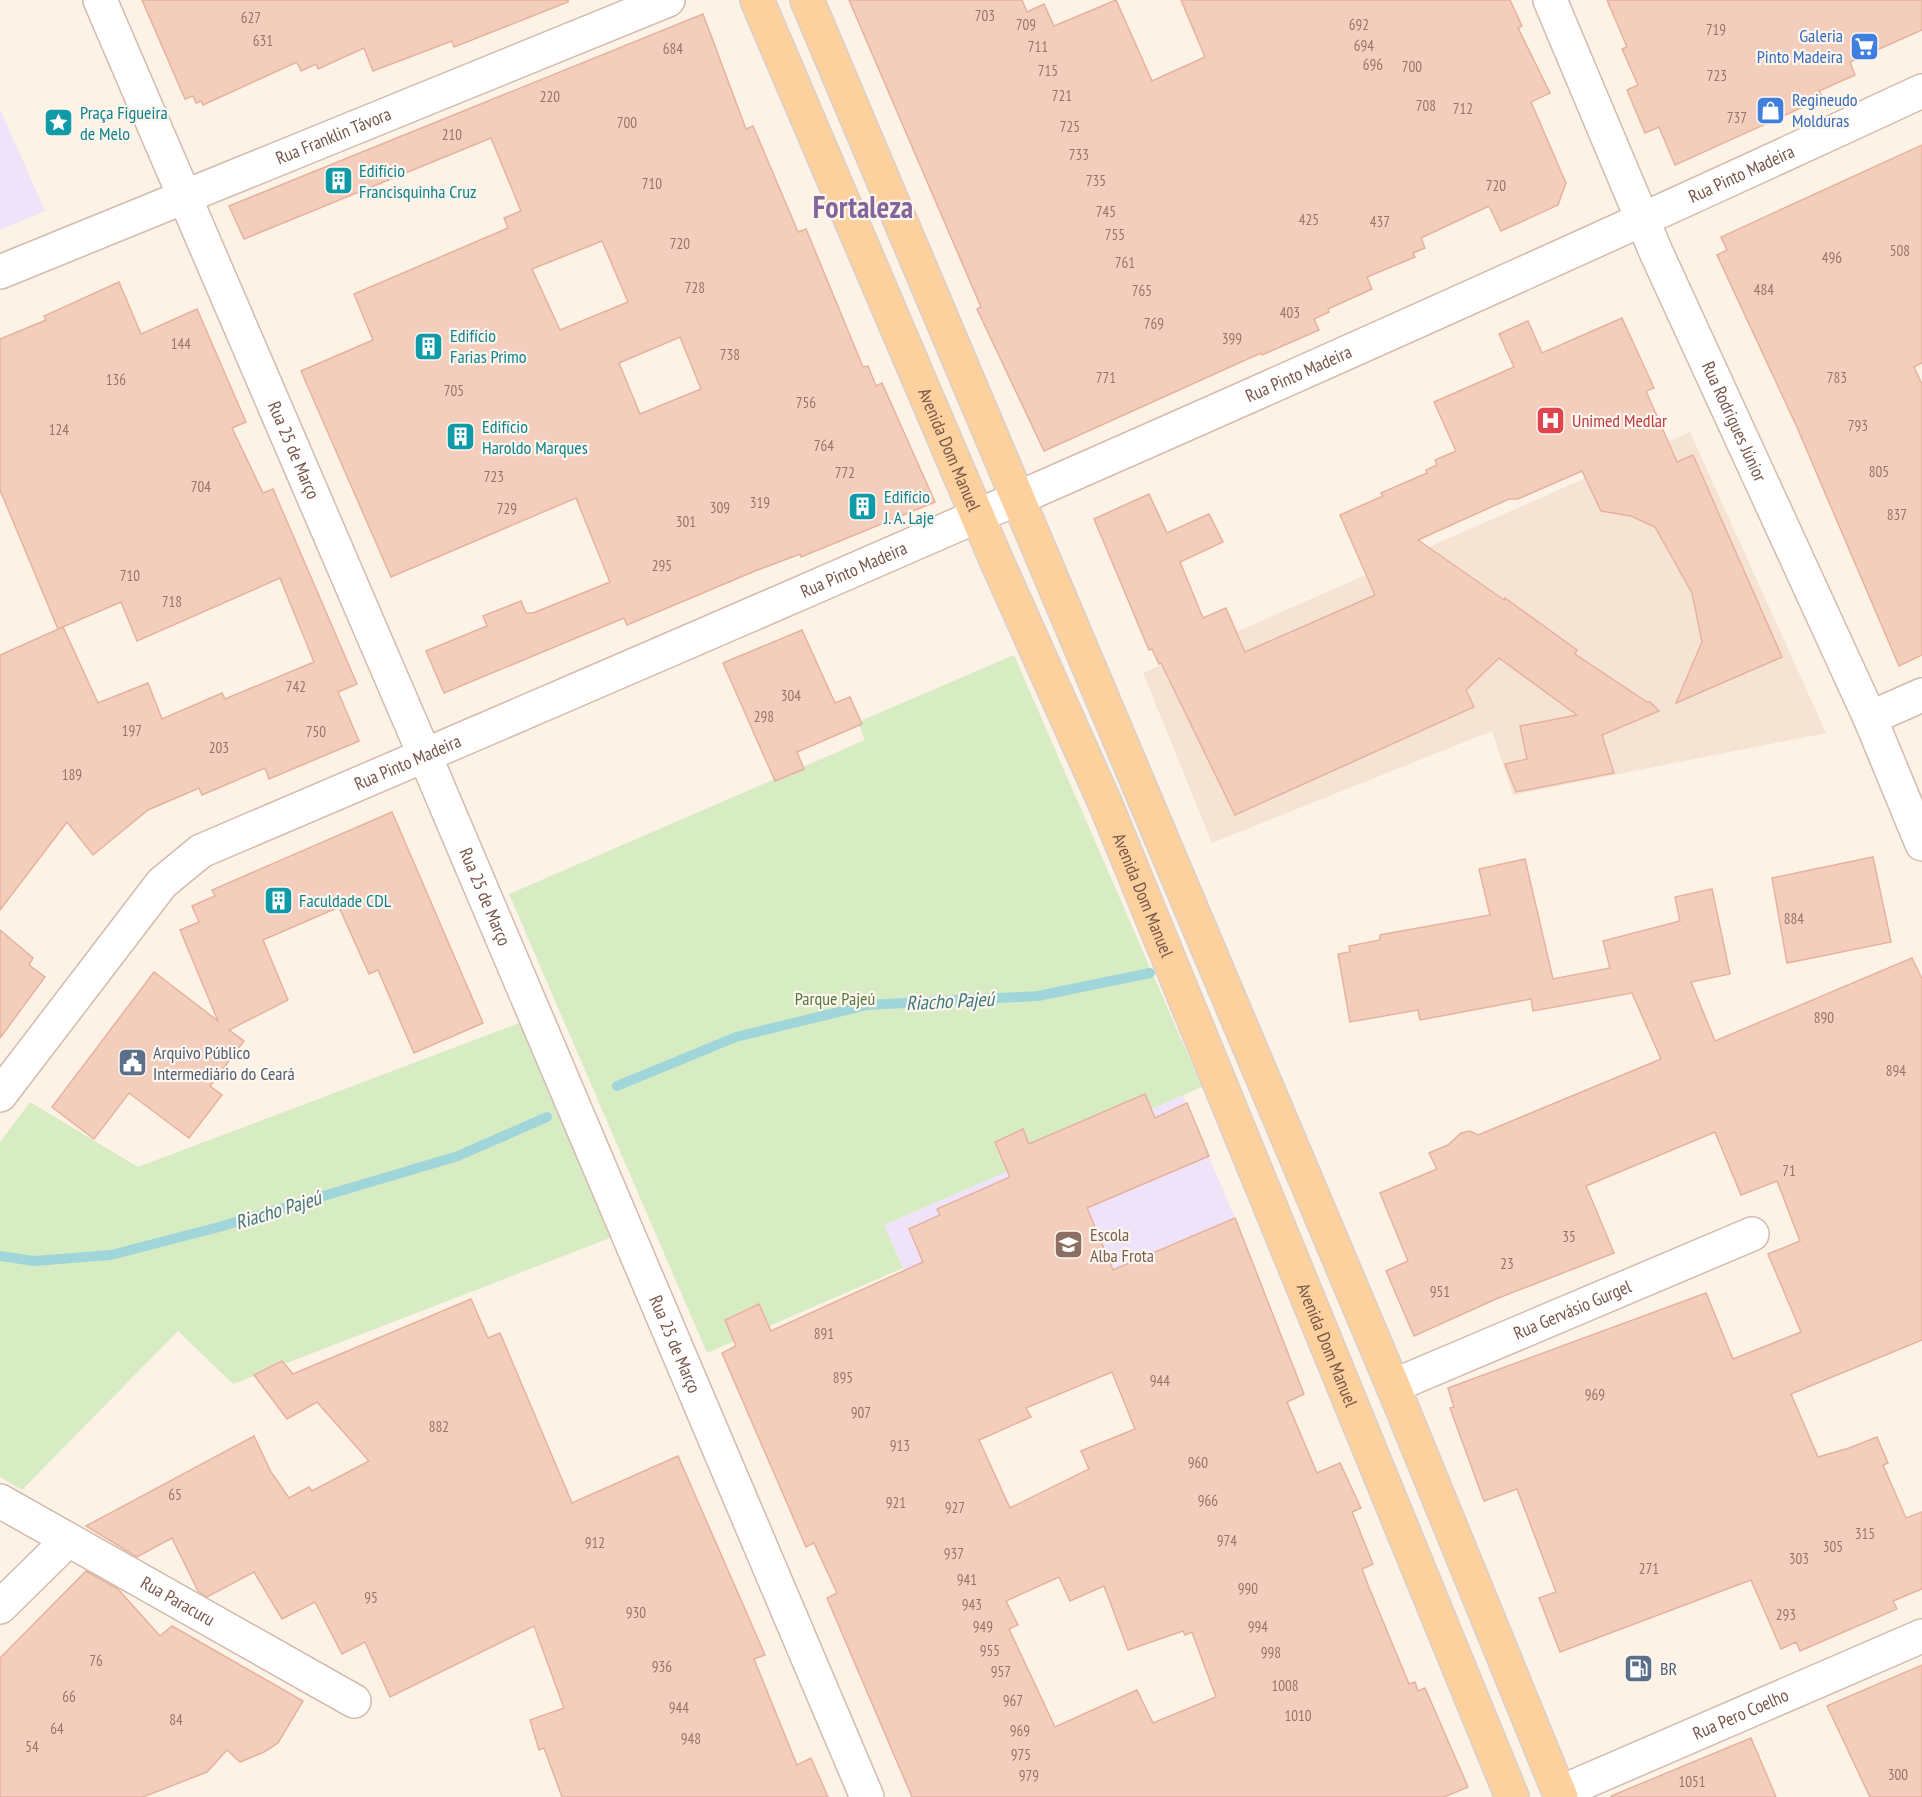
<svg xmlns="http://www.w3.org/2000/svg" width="1922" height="1797" font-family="'PT Sans Narrow',sans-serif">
  <rect width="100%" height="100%" fill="#fdf2e6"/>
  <!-- residential -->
  <path fill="#f5e3d4" d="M1690,432l136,301 -313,62 -21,-64 -280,112 -69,-170z"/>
  <!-- education -->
  <g fill="#efe3fa">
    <path d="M0,109l45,102 -45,19z"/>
    <path d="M1183,1095l71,169 -297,126 -73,-165z"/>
  </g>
  <!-- green -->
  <g fill="#d8ecc4">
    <path d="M1014,655l188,432 -318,138 19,43 -196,85 -198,-459 356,-154 -7,-18z"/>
    <path d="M522,1022l88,216 -377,146 -55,-53 -156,159 -22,-13v-335l30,-40 108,65z"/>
  </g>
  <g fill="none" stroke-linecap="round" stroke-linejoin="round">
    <!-- stream -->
    <g stroke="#a0d6da" stroke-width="10">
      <path d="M617,1086l119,-49 131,-32 171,-9 112,-23"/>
      <path d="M0,1256l34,5 77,-6 108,-28 239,-71 89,-39"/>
    </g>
  </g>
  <!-- building -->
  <g fill="#f4cebd" stroke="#e7b29d" stroke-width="1.5" fill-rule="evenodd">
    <path d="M142,0h426v2l-114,45 -2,-6 -79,30 -9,-23 -46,21 -2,-5 -15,7 -4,-9 -94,43 -2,-4 -5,2 -3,-7 -8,3z"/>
    <path d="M849,0h173l5,12 17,-8 10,22 62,-26 36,81 53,-24 -24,-57h329l12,26 -4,2 32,65 -19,9 35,81 -8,22 -57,26 -12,-25 -68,32 4,10 -12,5 2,4 -48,20 5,12 -44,20 1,3 -15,7 5,11 -57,25 -1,-2 -217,98 -67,-142 4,-2z"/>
    <path d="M1607,0h315v30l-72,32 5,13 -36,16 4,7 -148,67 -16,-38 -14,6 -18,-43 11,-5 -16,-36 5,-2z"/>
    <path d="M703,14l43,115 7,-3 45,106 8,-3 57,138 5,-1 8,20 6,-3 53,119 -134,55 -1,-3 -45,17 -128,54 -3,-7 -180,75 -18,-42 61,-25 -4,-10 38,-15 5,12h7l77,-31 -34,-84 -185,79 -90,-206 72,-31 -19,-46 154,-66 -4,-10 17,-7 -30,-73 -247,101 -15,-33zM602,241l26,61 -68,28 -28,-61zM680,337l21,52 -61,25 -21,-51z"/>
    <path d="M1922,145v218l-8,4 8,17v271l-23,11 -103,-241 -79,-170 10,-5 -6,-13z"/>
    <path d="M119,282l22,52 56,-25 49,113 -14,6 31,65 10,-4 84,195 -19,8 21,49 -90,38 -4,-11 -63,27 -3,-7 -51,22 -55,45 -26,-33 -67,88v-255l63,-28 35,76 50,-20 14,36 60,-26 3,6 89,-37 -34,-84 -143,63 -16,-39 -63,27 -58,-139v-151l46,-19 -2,-4z"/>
    <path d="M1622,318l32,70 -8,3 31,71 16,-7 89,202 -106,46 26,-61 -10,-49 -37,-66 -24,-11 -30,-5 -19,-40 -64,28h-9l-91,41 86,60 1,-2 72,52 -2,4 72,48h3l9,9 -57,24 12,38 -98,19 -11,-28 22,-5 -7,-33 57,-11 -78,-57 -33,32 8,17 -239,108 -74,-152 -2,1 -7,-15 -3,1 -55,-131 55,-25 18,39 42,-19 14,28 -43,20 23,56 23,-10 19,44 130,-57 -35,-80 43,-19 -2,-3 46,-20 -1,-3 11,-5 -2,-5 21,-9 -22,-49 80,-35 -15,-33 29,-13 14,32z"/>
    <path d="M802,630l33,73 15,-6 12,27 -65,28 7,17 -29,12 -52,-118z"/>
    <path d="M392,812l91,211 -69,30 -36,-83 -9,4 -30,-67 -76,33 25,60 -59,30 15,11 -34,45 12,9 -33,43 -60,-45 -35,46 -42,-32 102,-135 64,49 -38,-91 19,-8 -7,-16 23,-10 -3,-6z"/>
    <path d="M1873,857l18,85 -104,21 -15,-85z"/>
    <path d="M1525,859l28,120 57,-11 -7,-27 77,-20 -5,-24 37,-8 18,85 -39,8 24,59 197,-83 10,21v361l-131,54 27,63 31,-9 28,-11 11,26 -5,2 23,53 16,-6v77l-29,12 4,8 -97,42 -4,-9 -15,7 -30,-69 -191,72 -21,-54 17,-6 -39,-103 -33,12 -34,-93 4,-1 -6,-19 258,-95 27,66 68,-27 -33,-78 32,-13 -23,-60 -36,14 -26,-63 -129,54 28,67 -118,46 -82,37 -28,-65 22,-10 -28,-68 57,-24 -8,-16 19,-8 13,-12 9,-2 8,4 183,-76 -29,-66 -99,18 -2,-12 -111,21 -2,-10 -68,12 -12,-68 12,-2 -1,-6 31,-6v-5l110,-20 -11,-46z"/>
    <path d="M0,930l33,28 -4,7 16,12 -45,61z"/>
    <path d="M1145,1094l10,24 32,-15 22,53 -122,52 26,62 122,-52 69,176 -17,8 30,71 23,-10 21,45 -9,4 21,52 -11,5 8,21 39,94 6,-2 3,9 7,-3 43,99 -24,10h-532l-85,-199 10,-5 -23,-50 -8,4 -84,-194 14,-7 -11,-26 34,-16 12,27 152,-69 -14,-33 31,-14 -3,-6 73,-32 -15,-35 28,-13 6,15zM1112,1372l23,57 -54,22 8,18 -79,39 -31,-68 52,-23 -5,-9zM1059,1577l11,24 34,-15 24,64 55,-19 2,4 7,-3 24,65 -63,26 -16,-33 -82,37 -46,-98 9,-4 -12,-24z"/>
    <path d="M471,1299l17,39 12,-5 72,170 106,-47 87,199 -11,4 43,106 14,-7 17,39h-266l-18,-49 -5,2 -9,-30 34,-12 -30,-82 -144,71 -25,-55 -23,12 -27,-52 -33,17 -28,-47 -47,25 -9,-6 -26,-53 -35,19 -51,-31 168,-90 17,36 18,26 20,-11 3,4 57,-30 -52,-59 -30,17 -33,-44 28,-14 11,13z"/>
    <path d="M86,1571l32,18 42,47 12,-10 131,75 -25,42 -14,9 -24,10 -13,-12 -20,22 -64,25h-143v-139z"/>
    <path d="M1922,1665v132h-52l-43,-91z"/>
    <path d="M1751,1738l25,59h-165v-1z"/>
  </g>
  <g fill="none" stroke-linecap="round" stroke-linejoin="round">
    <defs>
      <g id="minor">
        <path id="s1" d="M100,0l325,756 442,1041"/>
        <path id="s2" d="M1550,0l106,252 214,466 52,126"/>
        <path id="s3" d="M0,272l668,-272"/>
        <path d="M1870,718l52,-23"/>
        <path id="s4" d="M1393,1386l359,-152"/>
        <path id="s5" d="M0,1501l354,200"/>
        <path d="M0,1607l67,-66"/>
        <path id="s6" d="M1559,1793l363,-157"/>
      </g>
      <g id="secondary">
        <path id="s7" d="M0,1095l162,-212 39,-32c577,-246 1152,-496 1721,-760"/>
      </g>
      <g id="primary">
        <path id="s8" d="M757,0l237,555 111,248 407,994"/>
        <path d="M807,0l586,1386 168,411"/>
      </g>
    </defs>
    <!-- minor casing -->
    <use href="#minor" stroke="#d2bbae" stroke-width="36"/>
    <!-- secondary casing -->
    <use href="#secondary" stroke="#d5baac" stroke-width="36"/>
    <!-- primary casing -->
    <use href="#primary" stroke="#d9d0cc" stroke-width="36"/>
    <!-- minor -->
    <use href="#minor" stroke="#fff" stroke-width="33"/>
    <!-- secondary -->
    <use href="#secondary" stroke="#fff" stroke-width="33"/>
    <!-- primary -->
    <use href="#primary" stroke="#fdd19d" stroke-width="33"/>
  </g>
  <!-- icons -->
  <defs>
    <symbol id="supermarket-square" viewBox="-11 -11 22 22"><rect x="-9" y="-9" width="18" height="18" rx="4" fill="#3f7fe0" stroke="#fff7ee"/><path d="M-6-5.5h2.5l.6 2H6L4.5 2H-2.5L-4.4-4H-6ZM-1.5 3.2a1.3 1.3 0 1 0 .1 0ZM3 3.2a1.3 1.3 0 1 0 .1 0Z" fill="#fff"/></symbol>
    <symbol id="shop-square" viewBox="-11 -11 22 22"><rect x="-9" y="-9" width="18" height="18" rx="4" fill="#3f7fe0" stroke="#fff7ee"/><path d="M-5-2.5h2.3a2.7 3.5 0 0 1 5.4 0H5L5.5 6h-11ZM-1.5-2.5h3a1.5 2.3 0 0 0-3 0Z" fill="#fff"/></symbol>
    <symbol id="sight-square" viewBox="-11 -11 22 22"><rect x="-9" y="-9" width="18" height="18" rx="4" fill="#0f9aa8" stroke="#fff7ee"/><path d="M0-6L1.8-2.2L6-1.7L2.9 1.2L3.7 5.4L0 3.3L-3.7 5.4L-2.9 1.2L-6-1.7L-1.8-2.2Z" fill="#fff"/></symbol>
    <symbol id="building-square" viewBox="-11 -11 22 22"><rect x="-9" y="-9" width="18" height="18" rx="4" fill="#0f9aa8" stroke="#fff7ee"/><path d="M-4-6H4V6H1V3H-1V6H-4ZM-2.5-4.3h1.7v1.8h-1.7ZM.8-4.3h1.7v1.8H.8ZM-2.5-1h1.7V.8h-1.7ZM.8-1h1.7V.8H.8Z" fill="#fff"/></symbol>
    <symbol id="hospital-square" viewBox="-11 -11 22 22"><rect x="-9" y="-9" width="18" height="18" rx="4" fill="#e0444e" stroke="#fff7ee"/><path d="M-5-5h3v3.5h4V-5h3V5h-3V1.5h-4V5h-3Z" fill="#fff"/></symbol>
    <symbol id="civic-square" viewBox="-11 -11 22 22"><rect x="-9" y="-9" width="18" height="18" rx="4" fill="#5c6f8a" stroke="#fff7ee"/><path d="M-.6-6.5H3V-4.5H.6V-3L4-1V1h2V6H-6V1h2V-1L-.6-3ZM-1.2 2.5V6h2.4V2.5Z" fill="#fff"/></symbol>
    <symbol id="school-square" viewBox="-11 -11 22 22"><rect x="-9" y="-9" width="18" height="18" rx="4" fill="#8d6e63" stroke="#fff7ee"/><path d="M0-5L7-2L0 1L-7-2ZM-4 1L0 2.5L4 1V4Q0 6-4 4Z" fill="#fff"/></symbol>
    <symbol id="fuel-square" viewBox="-11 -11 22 22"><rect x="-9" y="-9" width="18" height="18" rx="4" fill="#5c6f8a" stroke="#fff7ee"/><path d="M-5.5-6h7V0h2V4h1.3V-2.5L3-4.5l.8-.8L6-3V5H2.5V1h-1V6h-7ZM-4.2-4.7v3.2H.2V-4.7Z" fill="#fff"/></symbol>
  </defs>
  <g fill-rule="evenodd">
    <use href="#supermarket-square" x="1848" y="30" width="33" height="33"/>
    <use href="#shop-square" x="1754" y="94" width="33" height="33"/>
    <use href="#sight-square" x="42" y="106" width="33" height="33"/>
    <use href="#building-square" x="322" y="164" width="33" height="33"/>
    <use href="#building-square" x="412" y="330" width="33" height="33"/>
    <use href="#hospital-square" x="1534" y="404" width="33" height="33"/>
    <use href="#building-square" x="444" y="420" width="33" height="33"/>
    <use href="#building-square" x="846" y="490" width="33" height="33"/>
    <use href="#building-square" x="262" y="884" width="33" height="33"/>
    <use href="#civic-square" x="116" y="1046" width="33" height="33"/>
    <use href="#school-square" x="1052" y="1228" width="33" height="33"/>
    <use href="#fuel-square" x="1622" y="1652" width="33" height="33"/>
  </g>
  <g text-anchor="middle" stroke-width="4.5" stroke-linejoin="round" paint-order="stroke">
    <!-- number labels -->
    <g font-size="15" fill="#977467">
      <text x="985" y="21">703</text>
      <text x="251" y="23">627</text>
      <text x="1026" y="30">709</text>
      <text x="1359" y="30">692</text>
      <text x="1716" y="35">719</text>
      <text x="263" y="46">631</text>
      <text x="1364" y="51">694</text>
      <text x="1038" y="52">711</text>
      <text x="673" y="54">684</text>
      <text x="1373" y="70">696</text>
      <text x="1412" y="72">700</text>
      <text x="1048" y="76">715</text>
      <text x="1717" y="81">723</text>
      <text x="1062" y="101">721</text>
      <text x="550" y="102">220</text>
      <text x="1426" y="111">708</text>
      <text x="1463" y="114">712</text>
      <text x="1737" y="123">737</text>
      <text x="627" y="128">700</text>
      <text x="1070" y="132">725</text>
      <text x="452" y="140">210</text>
      <text x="1079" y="160">733</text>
      <text x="1096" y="186">735</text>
      <text x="652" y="189">710</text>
      <text x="1496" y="191">720</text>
      <text x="1106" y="217">745</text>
      <text x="1309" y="225">425</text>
      <text x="1380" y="227">437</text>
      <text x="1115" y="240">755</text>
      <text x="680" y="249">720</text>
      <text x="1900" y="256">508</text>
      <text x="1832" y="263">496</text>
      <text x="1125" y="268">761</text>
      <text x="695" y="293">728</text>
      <text x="1764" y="295">484</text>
      <text x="1142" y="296">765</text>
      <text x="1290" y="318">403</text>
      <text x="1154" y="329">769</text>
      <text x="1232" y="344">399</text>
      <text x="181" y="349">144</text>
      <text x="730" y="360">738</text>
      <text x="1106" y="383">771</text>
      <text x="1837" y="383">783</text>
      <text x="116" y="385">136</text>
      <text x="454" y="396">705</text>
      <text x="806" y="408">756</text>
      <text x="1858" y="431">793</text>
      <text x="59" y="435">124</text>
      <text x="824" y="451">764</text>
      <text x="1879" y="477">805</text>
      <text x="845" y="478">772</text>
      <text x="494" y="482">723</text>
      <text x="201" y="492">704</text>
      <text x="760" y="508">319</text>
      <text x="720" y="513">309</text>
      <text x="507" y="514">729</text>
      <text x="1897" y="520">837</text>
      <text x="686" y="527">301</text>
      <text x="662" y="571">295</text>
      <text x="130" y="581">710</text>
      <text x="172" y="607">718</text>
      <text x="296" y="692">742</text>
      <text x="791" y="701">304</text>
      <text x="764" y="722">298</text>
      <text x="132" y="736">197</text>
      <text x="316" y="737">750</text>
      <text x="219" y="753">203</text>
      <text x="72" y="780">189</text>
      <text x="1794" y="924">884</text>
      <text x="1824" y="1023">890</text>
      <text x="1896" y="1076">894</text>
      <text x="1789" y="1176">71</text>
      <text x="1569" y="1242">35</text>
      <text x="1507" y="1269">23</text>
      <text x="1440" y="1297">951</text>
      <text x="824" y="1339">891</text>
      <text x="843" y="1383">895</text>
      <text x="1160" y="1386">944</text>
      <text x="1595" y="1400">969</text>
      <text x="861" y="1418">907</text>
      <text x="439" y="1432">882</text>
      <text x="900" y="1451">913</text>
      <text x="1198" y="1468">960</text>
      <text x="175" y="1500">65</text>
      <text x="1208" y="1506">966</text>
      <text x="896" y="1508">921</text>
      <text x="955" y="1513">927</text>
      <text x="1865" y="1539">315</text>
      <text x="1227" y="1546">974</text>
      <text x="595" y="1548">912</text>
      <text x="1833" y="1552">305</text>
      <text x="954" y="1559">937</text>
      <text x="1799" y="1564">303</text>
      <text x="1649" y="1574">271</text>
      <text x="967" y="1585">941</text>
      <text x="1248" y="1594">990</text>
      <text x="371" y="1603">95</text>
      <text x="972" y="1610">943</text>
      <text x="636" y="1618">930</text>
      <text x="1786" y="1620">293</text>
      <text x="983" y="1632">949</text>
      <text x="1258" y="1632">994</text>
      <text x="990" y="1656">955</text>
      <text x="1271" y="1658">998</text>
      <text x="96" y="1666">76</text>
      <text x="662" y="1672">936</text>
      <text x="1001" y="1677">957</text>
      <text x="1285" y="1691">1008</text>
      <text x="69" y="1702">66</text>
      <text x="1013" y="1706">967</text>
      <text x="679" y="1713">944</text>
      <text x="1298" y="1721">1010</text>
      <text x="176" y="1725">84</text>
      <text x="57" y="1734">64</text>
      <text x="1020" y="1736">969</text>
      <text x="691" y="1744">948</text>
      <text x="32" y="1752">54</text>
      <text x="1021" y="1760">975</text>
      <text x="1898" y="1780">300</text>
      <text x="1029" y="1781">979</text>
      <text x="1692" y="1787">1051</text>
    </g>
    <!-- shop labels -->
    <g font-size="18" fill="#366cbe" stroke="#fff7ee" text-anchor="end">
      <text x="1843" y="42">Galeria<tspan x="1843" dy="21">Pinto Madeira</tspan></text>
      <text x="1792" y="106" text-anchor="start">Regineudo<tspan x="1792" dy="21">Molduras</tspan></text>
    </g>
    <!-- culture labels -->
    <g font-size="18" fill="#0d838f" stroke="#fff7ee" text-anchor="start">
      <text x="80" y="119">Praça Figueira<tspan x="80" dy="21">de Melo</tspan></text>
      <text x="359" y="177">Edifício<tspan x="359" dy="21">Francisquinha Cruz</tspan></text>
      <text x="450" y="342">Edifício<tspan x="450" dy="21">Farias Primo</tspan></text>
      <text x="482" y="433">Edifício<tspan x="482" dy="21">Haroldo Marques</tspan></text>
      <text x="884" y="503">Edifício<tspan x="884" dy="21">J. A. Laje</tspan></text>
      <text x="299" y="907">Faculdade CDL</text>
    </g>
    <!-- street labels -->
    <g font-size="18" fill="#78564a" stroke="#fff7ee">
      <text dy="6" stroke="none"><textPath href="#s3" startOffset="360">Rua Franklin Távora</textPath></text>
      <text dy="6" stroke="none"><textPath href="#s7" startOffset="2000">Rua Pinto Madeira</textPath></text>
      <text dy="6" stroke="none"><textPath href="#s7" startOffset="1514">Rua Pinto Madeira</textPath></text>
      <text dy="6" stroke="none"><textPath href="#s2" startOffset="460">Rua Rodrigues Júnior</textPath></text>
      <text dy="6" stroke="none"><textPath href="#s8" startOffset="489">Avenida Dom Manuel</textPath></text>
      <text dy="6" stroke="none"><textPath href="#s1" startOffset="490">Rua 25 de Março</textPath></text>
      <text dy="6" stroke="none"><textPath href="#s7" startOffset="1028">Rua Pinto Madeira</textPath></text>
      <text dy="6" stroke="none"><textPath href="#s7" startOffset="542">Rua Pinto Madeira</textPath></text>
      <text dy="6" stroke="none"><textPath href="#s8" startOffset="975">Avenida Dom Manuel</textPath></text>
      <text dy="6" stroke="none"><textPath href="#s1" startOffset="976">Rua 25 de Março</textPath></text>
      <text dy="6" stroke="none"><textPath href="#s4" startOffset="195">Rua Gervásio Gurgel</textPath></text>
      <text dy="6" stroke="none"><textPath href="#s1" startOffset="1462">Rua 25 de Março</textPath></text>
      <text dy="6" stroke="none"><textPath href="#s8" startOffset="1461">Avenida Dom Manuel</textPath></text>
      <text dy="6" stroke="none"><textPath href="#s5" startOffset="204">Rua Paracuru</textPath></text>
      <text dy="6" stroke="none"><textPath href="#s6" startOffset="198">Rua Pero Coelho</textPath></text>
    </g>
    <!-- health labels -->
    <g font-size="18" fill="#be3a42" stroke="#fff7ee" text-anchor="start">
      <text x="1572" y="427">Unimed Medlar</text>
    </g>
    <!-- park labels -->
    <g font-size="18" fill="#54783e" stroke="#fff7ee">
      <text x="835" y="1005">Parque Pajeú</text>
    </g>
    <!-- service labels -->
    <g font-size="18" fill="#4e5e75" stroke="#fff7ee" text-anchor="start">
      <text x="153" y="1059">Arquivo Público<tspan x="153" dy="21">Intermediário do Ceará</tspan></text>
      <text x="1660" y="1675">BR</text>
    </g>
    <!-- education labels -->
    <g font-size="18" fill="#785e54" stroke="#fff7ee" text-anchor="start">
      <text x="1090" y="1241">Escola<tspan x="1090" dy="21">Alba Frota</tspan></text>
    </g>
    <!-- water labels -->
    <g font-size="20" font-style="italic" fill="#3c787e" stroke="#fff7ee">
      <text transform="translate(950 1001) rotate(-3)" y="7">Riacho Pajeú</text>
      <text transform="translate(278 1210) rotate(-17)" y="7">Riacho Pajeú</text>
    </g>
    <!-- town labels -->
    <g font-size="30" font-weight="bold" fill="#84659b" stroke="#fff7ee">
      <text x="863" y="218">Fortaleza</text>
    </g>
  </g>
</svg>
